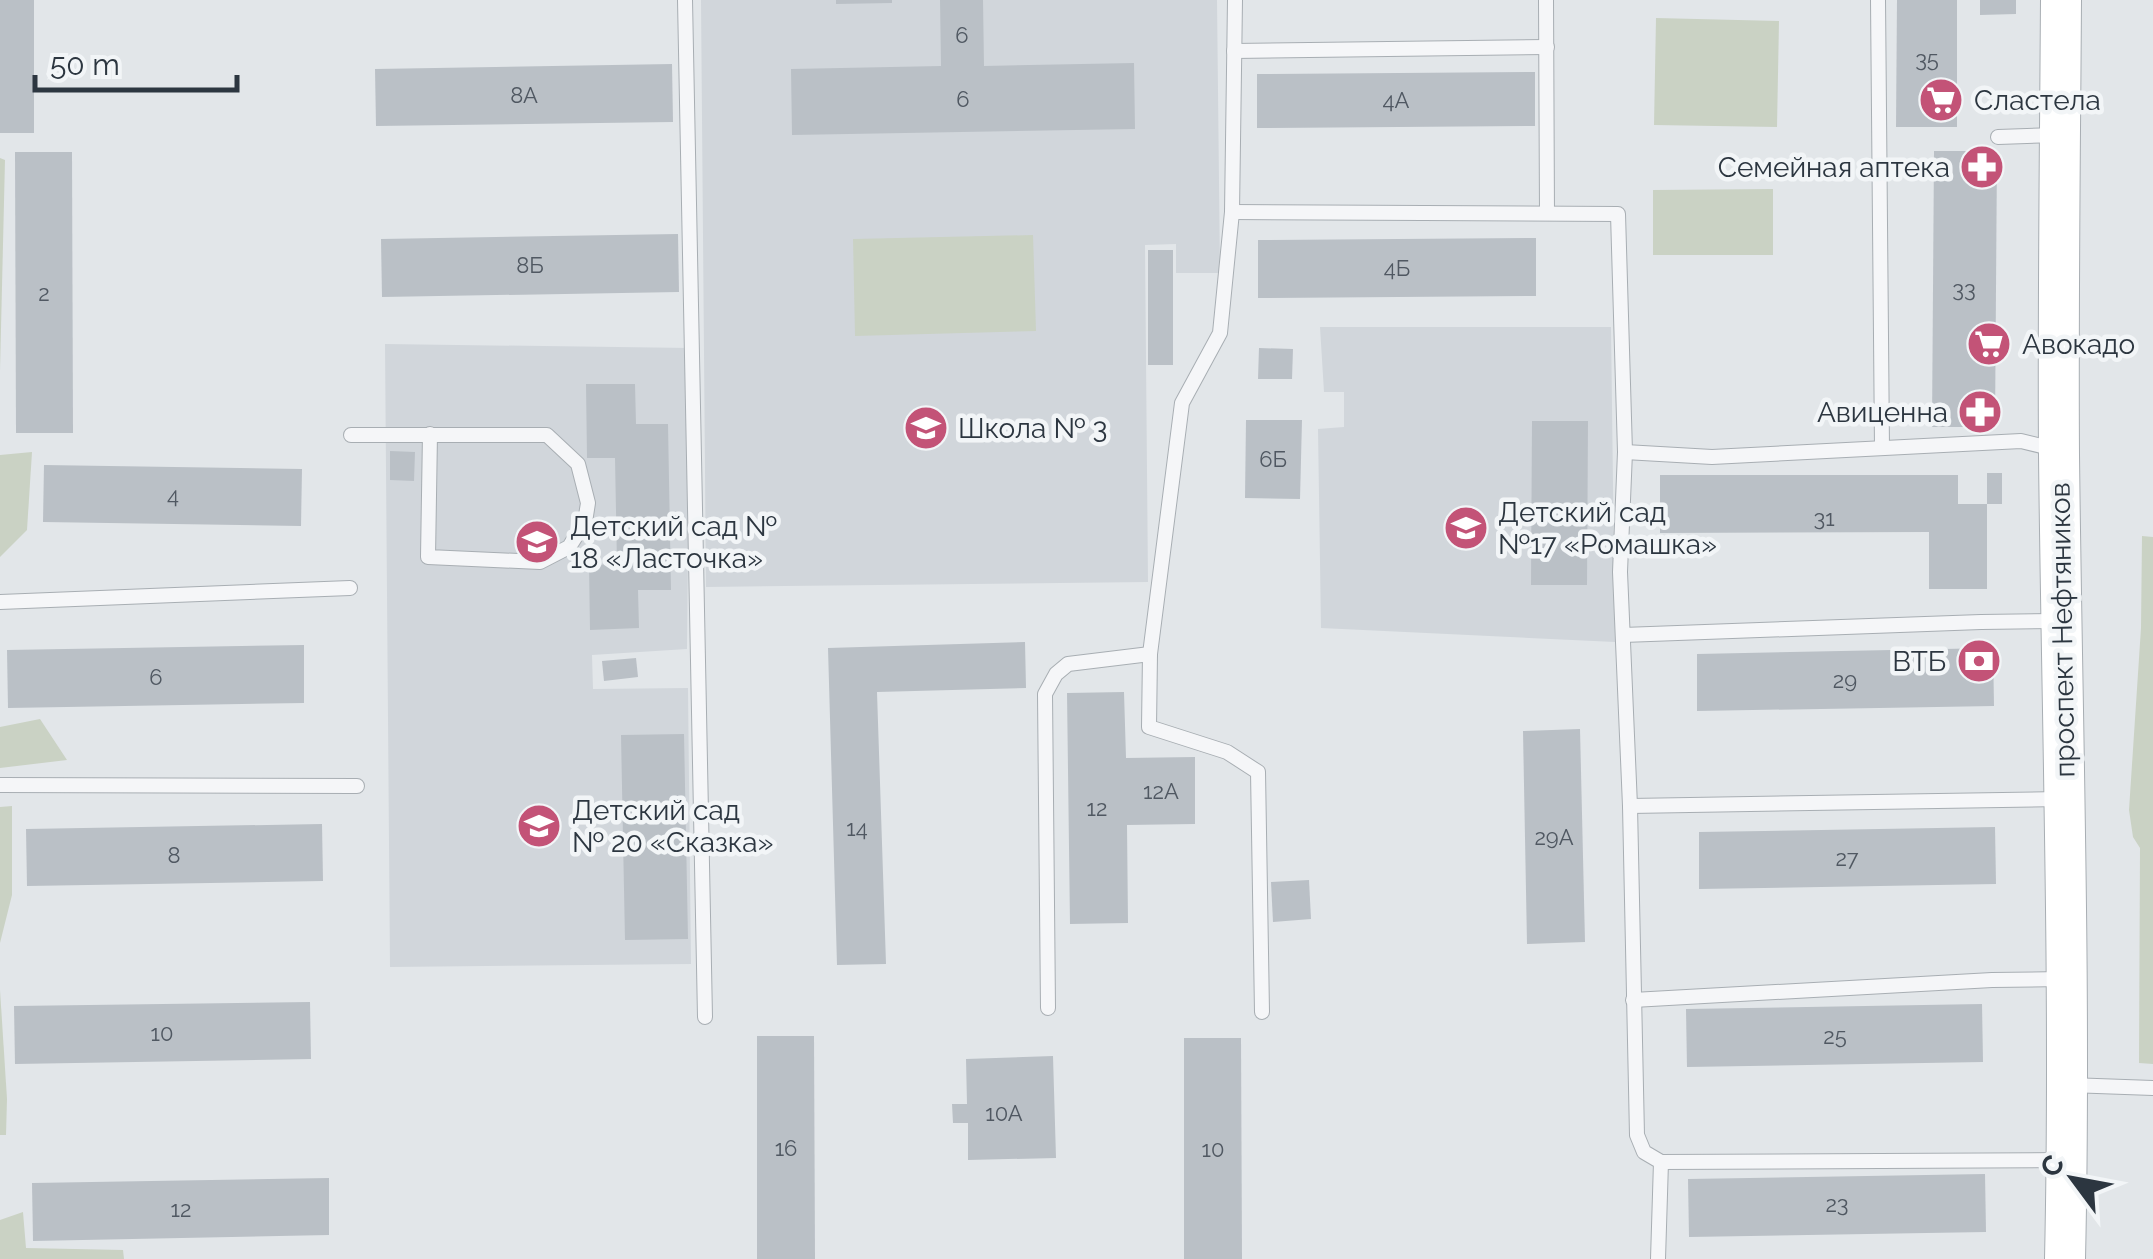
<svg xmlns="http://www.w3.org/2000/svg" width="2153" height="1259" font-family="Raleway,sans-serif">
  <rect width="100%" height="100%" fill="#e2e6e9"/>
  <!-- built -->
  <g fill="#d1d6db">
    <path d="M701,0h516l3,273h-44v-29l-31,1 3,337 -442,5z"/>
    <path d="M1320,327h291l4,315 -294,-14 -3,-199 26,-2v-35h-20z"/>
    <path d="M385,344l305,4 -3,301 -95,6 1,34 95,-1 3,276 -301,3z"/>
  </g>
  <!-- green -->
  <g fill="#cad2c4">
    <path d="M1656,18l123,3 -2,106 -123,-2z"/>
    <path d="M0,158l5,2 -5,211z"/>
    <path d="M1773,189v66h-120v-65z"/>
    <path d="M1033,235l3,96 -181,5 -2,-97z"/>
    <path d="M32,452l-5,78 -27,27v-102z"/>
    <path d="M2142,536l11,1v527l-14,-1 1,-215 -7,-11 -4,-27 12,-182z"/>
    <path d="M40,719l27,41 -67,8v-41z"/>
    <path d="M12,806v89l-12,48v-136z"/>
    <path d="M0,990l7,109 -1,36h-6z"/>
    <path d="M23,1212l3,36 97,2 1,9h-124v-39z"/>
  </g>
  <!-- building -->
  <g fill="#bac0c6">
    <rect x="0" y="0" width="34" height="133"/>
    <path d="M836,0h56v3l-56,1z"/>
    <path d="M940,0h43l1,66 150,-3 1,66 -343,6 -1,-66 150,-3z"/>
    <path d="M1897,0h60v127h-61z"/>
    <path d="M1980,0h36v14l-36,1z"/>
    <path d="M672,64l1,58 -297,4 -1,-57z"/>
    <path d="M1535,72v54l-278,2v-54z"/>
    <path d="M1934,151h63l-2,276h-63z"/>
    <path d="M15,152h57l1,281h-57z"/>
    <path d="M678,234l1,58 -297,5 -1,-58z"/>
    <path d="M1536,238v58l-278,2v-58z"/>
    <rect x="1148" y="250" width="25" height="115"/>
    <path d="M1259,348l34,1 -1,30h-34z"/>
    <path d="M586,384h49l1,40h32l3,166h-33l1,38 -49,2 -1,-65 28,-1 -2,-106h-28z"/>
    <path d="M1246,420h56l-2,79 -55,-1z"/>
    <path d="M1532,421h56l-1,164h-56z"/>
    <path d="M390,451l25,1 -1,29 -24,-1z"/>
    <path d="M44,465l258,4 -1,57 -258,-4z"/>
    <path d="M1987,473h15v31h-15v85h-58v-57l-269,1v-58h298v29h29z"/>
    <path d="M1025,642l1,46 -149,4 9,272 -49,1 -9,-317z"/>
    <path d="M304,645v58l-296,5 -1,-58z"/>
    <path d="M1993,648l1,58 -297,5v-57z"/>
    <path d="M636,658l2,19 -34,4 -2,-20z"/>
    <path d="M1124,692l2,66 69,-1v67l-68,1 1,98 -58,1 -3,-231z"/>
    <path d="M1580,729l5,213 -58,2 -4,-213z"/>
    <path d="M684,734l4,205 -63,1 -4,-205z"/>
    <path d="M322,824l1,57 -296,5 -1,-57z"/>
    <path d="M1995,827l1,57 -297,5v-57z"/>
    <path d="M1309,880l2,39 -38,3 -2,-40z"/>
    <path d="M310,1002l1,57 -296,5 -1,-58z"/>
    <path d="M1982,1004l1,58 -296,5 -1,-58z"/>
    <path d="M757,1036h57l1,223h-58z"/>
    <path d="M1184,1038h57l1,221h-58z"/>
    <path d="M1053,1056l3,102 -88,2v-37h-15l-1,-19h15l-1,-45z"/>
    <path d="M1985,1174l1,58 -297,5 -1,-58z"/>
    <path d="M329,1178v57l-296,6 -1,-58z"/>
  </g>
  <g fill="none" stroke-linecap="round" stroke-linejoin="round">
    <defs>
      <g id="lane">
        <path d="M685,0l20,1017"/>
        <path d="M1235,0l-3,212 -12,121 -38,70 -32,251 -1,73 78,25 31,20 4,240"/>
        <path d="M1546,0l1,213"/>
        <path d="M1878,0l4,448"/>
        <path d="M1234,51l313,-4"/>
        <path d="M1998,137l59,-2"/>
        <path d="M1232,212l386,2 7,238 -5,120 10,234 7,329 7,17 17,10 -3,97"/>
        <path d="M351,435h196l31,29 10,39 -3,19 -16,25 -29,15 -112,-5 2,-123"/>
        <path d="M1625,452l87,5 309,-16 33,8"/>
        <path d="M0,602l350,-14"/>
        <path d="M1623,635l358,-13 76,-1"/>
        <path d="M0,785l357,1"/>
        <path d="M1630,806l429,-7"/>
        <path d="M1633,1000l359,-20 69,-1"/>
        <path d="M1048,1008l-3,-314 11,-20 12,-10 82,-10"/>
        <path d="M2069,1085l84,3"/>
        <path d="M1661,1162l404,-2"/>
      </g>
      <path id="secondary" d="M2061,0c-1,152 -3,303 -2,455 3,268 12,536 6,804"/>
    </defs>
    <!-- lane casing -->
    <use href="#lane" stroke="#a8aeb3" stroke-width="16"/>
    <!-- secondary casing -->
    <use href="#secondary" stroke="#a8aeb3" stroke-width="42"/>
    <!-- lane -->
    <use href="#lane" stroke="#f5f6f8" stroke-width="14"/>
    <!-- secondary -->
    <use href="#secondary" stroke="#fff" stroke-width="40"/>
  </g>
  <!-- icons -->
  <defs>
    <symbol id="supermarket-disc" viewBox="-11 -11 22 22"><circle r="9.5" fill="#c35377" stroke="#f2f5f7"/><path d="M-6-5.5h2.5l.6 2H6L4.5 2H-2.5L-4.4-4H-6ZM-1.5 3.2a1.3 1.3 0 1 0 .1 0ZM3 3.2a1.3 1.3 0 1 0 .1 0Z" fill="#fff"/></symbol>
    <symbol id="pharmacy-disc" viewBox="-11 -11 22 22"><circle r="9.5" fill="#c35377" stroke="#f2f5f7"/><path d="M-2-6h4v4h4v4h-4v4h-4v-4h-4v-4h4Z" fill="#fff"/></symbol>
    <symbol id="school-disc" viewBox="-11 -11 22 22"><circle r="9.5" fill="#c35377" stroke="#f2f5f7"/><path d="M0-5L7-2L0 1L-7-2ZM-4 1L0 2.5L4 1V4Q0 6-4 4Z" fill="#fff"/></symbol>
    <symbol id="bank-disc" viewBox="-11 -11 22 22"><circle r="9.5" fill="#c35377" stroke="#f2f5f7"/><path d="M-6-4H6V4H-6ZM0-2.3a2.3 2.3 0 1 0 0 4.6a2.3 2.3 0 1 0 0-4.6Z" fill="#fff"/></symbol>
  </defs>
  <g fill-rule="evenodd">
    <use href="#supermarket-disc" x="1916" y="75" width="50" height="50"/>
    <use href="#pharmacy-disc" x="1957" y="142" width="50" height="50"/>
    <use href="#supermarket-disc" x="1964" y="319" width="50" height="50"/>
    <use href="#pharmacy-disc" x="1955" y="387" width="50" height="50"/>
    <use href="#school-disc" x="901" y="403" width="50" height="50"/>
    <use href="#school-disc" x="1441" y="503" width="50" height="50"/>
    <use href="#school-disc" x="512" y="517" width="50" height="50"/>
    <use href="#bank-disc" x="1954" y="636" width="50" height="50"/>
    <use href="#school-disc" x="514" y="801" width="50" height="50"/>
  </g>
  <g text-anchor="middle" stroke-width="9" stroke-linejoin="round" paint-order="stroke">
    <!-- number labels -->
    <g font-size="22" fill="#505862">
      <text x="962" y="43">6</text>
      <text x="1927" y="67">35</text>
      <text x="524" y="103">8А</text>
      <text x="963" y="107">6</text>
      <text x="1396" y="108">4А</text>
      <text x="530" y="273">8Б</text>
      <text x="1397" y="276">4Б</text>
      <text x="1964" y="297">33</text>
      <text x="44" y="301">2</text>
      <text x="1273" y="467">6Б</text>
      <text x="173" y="503">4</text>
      <text x="1824" y="526">31</text>
      <text x="156" y="685">6</text>
      <text x="1845" y="688">29</text>
      <text x="1161" y="799">12А</text>
      <text x="1097" y="816">12</text>
      <text x="857" y="836">14</text>
      <text x="1554" y="845">29А</text>
      <text x="174" y="863">8</text>
      <text x="1847" y="866">27</text>
      <text x="162" y="1041">10</text>
      <text x="1835" y="1044">25</text>
      <text x="1004" y="1121">10А</text>
      <text x="786" y="1156">16</text>
      <text x="1213" y="1157">10</text>
      <text x="1837" y="1212">23</text>
      <text x="181" y="1217">12</text>
    </g>
    <!-- poi labels -->
    <g font-size="28" fill="#2c3640" stroke="#f2f5f7" text-anchor="start">
      <text x="1974" y="110">Сластела</text>
      <text x="1950" y="177" text-anchor="end">Семейная аптека</text>
      <text x="2022" y="354">Авокадо</text>
      <text x="1948" y="422" text-anchor="end">Авиценна</text>
      <text x="958" y="438">Школа № 3</text>
      <text x="1498" y="522">Детский сад<tspan x="1498" dy="32">№17 «Ромашка»</tspan></text>
      <text x="570" y="536">Детский сад №<tspan x="570" dy="32">18 «Ласточка»</tspan></text>
      <text x="1946" y="671" text-anchor="end">ВТБ</text>
      <text x="572" y="820">Детский сад<tspan x="572" dy="32">№ 20 «Сказка»</tspan></text>
    </g>
    <!-- street labels -->
    <g font-size="28" fill="#2c3640" stroke="#f2f5f7">
      <text transform="translate(2062 630) rotate(-91)" y="10">проспект Нефтяников</text>
    </g>
  </g>
  <!-- north arrow -->
  <g transform="translate(2073 1179) rotate(302)" stroke="#f2f5f7" stroke-width="8" paint-order="stroke">
  <path d="M0-8L18 38L0 25L-18 38Z" fill="#2c3640"/>
  <text y="-15" font-size="28" font-weight="bold" text-anchor="middle" fill="#2c3640">С</text>
  </g>
  <!-- scale -->
  <path d="M35 75v15h202v-15" fill="none" stroke="#2c3640" stroke-width="5"/>
  <text x="50" y="75" font-size="30" fill="#2c3640" stroke="#f2f5f7" stroke-width="8" paint-order="stroke">50 m</text>
</svg>
